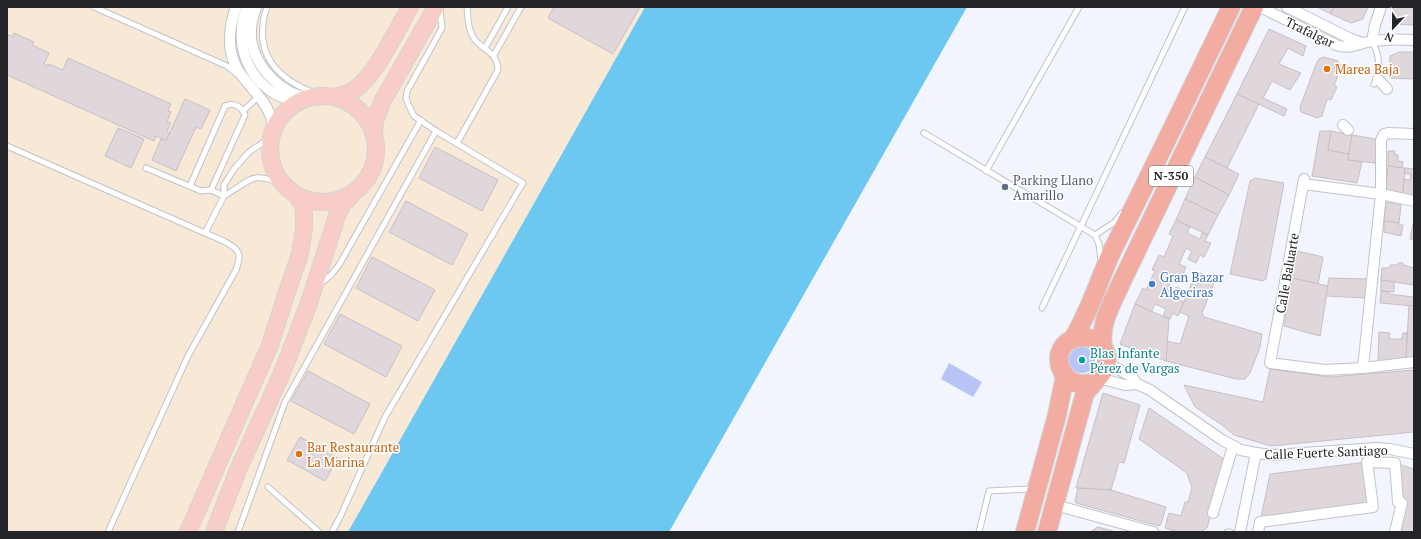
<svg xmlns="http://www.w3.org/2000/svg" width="1421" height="539" font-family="'PT Serif',serif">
  <rect width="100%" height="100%" fill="#f2f4fe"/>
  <!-- industrial -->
  <path fill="#f7e9d6" d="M7,7h638l-297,525h-341z"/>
  <!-- green -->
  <g fill="#b8c3f6">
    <circle cx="1082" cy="360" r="13"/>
    <path d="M949,363l33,19 -9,15 -32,-18z"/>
  </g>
  <!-- water -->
  <path fill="#6cc7f1" d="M645,7h322l-298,525h-321z"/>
  <!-- building -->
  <g fill="#e0d7dc" stroke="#c8bfc5">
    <path d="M554,7h86l-27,47 -65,-36z"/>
    <path d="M1317,7h17l-3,7z"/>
    <path d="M1334,7h34l-5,12 -12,4 -20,-9z"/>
    <path d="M1391,7h23v18l-23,-1z"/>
    <path d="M1269,29l37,17 -3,10 -15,-8 -9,16 22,9 -11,17 -18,-9 -9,17 24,11 -3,7 -47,-22z"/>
    <path d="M14,33l20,9 -2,3 17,8 -5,11 5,2v-2l14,6 5,-12 103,46 -3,7 3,1 -4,9 4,2 -4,8 3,2 -4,8 -10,-5 -2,5 -147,-66v-41l6,3z"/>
    <path d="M1399,52h15v27l-25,-1 1,-22z"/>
    <path d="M1324,57l14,4 3,6 -7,19 3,1 -6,13 -4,-1 -5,17 -5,2 -16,-6 -1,-5 17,-45 2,-3z"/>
    <path d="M1237,94l22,10 -32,64 -22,-11z"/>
    <path d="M185,99l25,11 -9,19 -5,-2 -20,44 -24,-11 9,-21 5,2z"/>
    <path d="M118,128l26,11 -13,29 -26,-12z"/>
    <path d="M1320,131h11l-3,19 21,4 -1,6 14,2 -5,21 -45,-7z"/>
    <path d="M1331,131l21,4 -3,19 -21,-4z"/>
    <path d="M1352,135l24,4 -1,24 -27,-3z"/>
    <path d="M435,147l63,33 -16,31 -63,-33z"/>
    <path d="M1388,151h7l-1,3 4,1v6l5,1 -1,6 -14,-2z"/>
    <path d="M1205,157l34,17 -10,21 -34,-18z"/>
    <path d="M1388,166l17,2 -2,25 -17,-3z"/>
    <path d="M1405,168l9,1v27l-11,-3 1,-14 6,1 1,-6h-6z"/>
    <path d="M1195,177l34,18 -11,20 -33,-16z"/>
    <path d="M1255,178l29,5 -18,96 -3,2 -33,-7 20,-93z"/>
    <path d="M1185,199l33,16 -10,20 -32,-15z"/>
    <path d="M406,201l62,33 -16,31 -63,-33z"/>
    <path d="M1386,202l15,3 -2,18 -15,-2z"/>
    <path d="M1414,219v21l-4,-1z"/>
    <path d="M1176,220l14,7 -3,6 13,6 2,-6 6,2 -3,6 6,2 -7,14 -4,-2 -4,8 -8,-4 4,-8 -6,-3 -7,16 7,3 -7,16 -7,-4 -5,11 6,3 3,-6 7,3 -5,9 6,3 -6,14 -5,-3 -3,6 -7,-3 3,-7 -11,-5 -4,8 -16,-8 8,-16 3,2 9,-19 -3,-1 7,-15 5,2 9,-21 -4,-2z"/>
    <path d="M1384,221l15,2v2h4l-2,11 -17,-4z"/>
    <path d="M1297,251l26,6 -5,27 -26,-6z"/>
    <path d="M372,257l63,33 -17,31 -62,-33z"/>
    <path d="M1398,263h5v2l11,3v17l-33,-5 1,-12h8v-3h8z"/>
    <path d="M1196,272l20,6 -14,35 2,4 58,17 -2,13 -10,26 -5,6h-9l-70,-18 1,-20 13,3 9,-28 -9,-4z"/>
    <path d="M1292,278l36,8 -8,50 -36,-10z"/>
    <path d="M1329,278l39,1 -1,19 -41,-2z"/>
    <path d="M1381,280l13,2v10l-13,-1z"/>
    <path d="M1381,291l8,1 -1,2 25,3 1,-5v14l-34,-3z"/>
    <path d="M1135,304l34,15 -3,42 -46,-17z"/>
    <path d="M1409,305l5,1v51l-8,1z"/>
    <path d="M340,314l62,32 -16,31 -62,-33z"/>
    <path d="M1379,332l11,1 -1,6h13l1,-6h4l-1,25 -28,3z"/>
    <path d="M1270,369l60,8 84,-7v62l-143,14 -37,-11 -12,-10 -27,-18 -11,-22 79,17z"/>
    <path d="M308,371l62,33 -16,30 -63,-33z"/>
    <path d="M1103,393l37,12 -16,58 -5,-1 -8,28 -33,-2h-2z"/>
    <path d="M1149,408l75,51 1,5 -18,64 -7,4h-22l-13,-4 4,-15 12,3 4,-14h3l4,-14 -5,-15 -48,-34z"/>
    <path d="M300,437l38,21 -13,23 -38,-21z"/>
    <path d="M1367,462l6,45 -113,15 10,-48z"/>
    <path d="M1395,463l19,6v63h-19l7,-29z"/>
    <path d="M1078,488l33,2 55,17 -5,17 -2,2 -83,-23 -1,-2z"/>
    <path d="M1098,527l18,5h-26z"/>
  </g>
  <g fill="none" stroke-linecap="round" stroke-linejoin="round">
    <defs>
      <g id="lane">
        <path d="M94,7l133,59 11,9"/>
        <path d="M267,7c-2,6 -4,12 -4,18 -5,40 28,62 62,71"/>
        <path d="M1372,41c7,13 10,30 2,43"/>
        <path d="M485,48l23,-41"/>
        <path d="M494,55l27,-48"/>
        <path d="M243,111l16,-15"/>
        <path d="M924,133l171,102"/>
        <path d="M457,143l41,-73c-1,-18 -12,-18 -22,-29 -8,-9 -8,-23 -9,-34"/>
        <path d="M7,146l198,87c9,4 33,12 34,22 1,5 -2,11 -3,15l-48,86 -80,176"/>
        <path d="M146,168l55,23 10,-1 13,6"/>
        <path d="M986,171l93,-164"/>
        <path d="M190,186l35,-80c9,-4 16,0 20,9l-34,75"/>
        <path d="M224,196c28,-16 27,-26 61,-11"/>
        <path d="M205,233l19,-37v-11l10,-16 15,-17 21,-14"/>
        <path d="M1101,261l-2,-17 -4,-9 20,-13 7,-9"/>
        <path d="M320,284l11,-9 8,-10 82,-145"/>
        <path d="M1042,308l143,-301"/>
        <path d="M268,487l51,45"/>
        <path d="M238,532l47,-130 151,-271"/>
        <path d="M332,532l9,-17 44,-98 138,-234 -87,-52 -22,-15 -6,-12 -2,-6 1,-7 35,-63 -2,-18"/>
        <path d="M979,532l10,-41 40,-2 4,-2"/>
        <path d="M1227,532h3"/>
      </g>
      <g id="street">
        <path d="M236,7c-7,20 -10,43 2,63 9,15 27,29 32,45 3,6 2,13 2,19"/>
        <path d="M247,7c-17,40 7,89 51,94"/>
        <path d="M256,7c-4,11 -7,24 -4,37 6,26 29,48 55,54"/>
        <path d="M1260,7l76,38c18,5 20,-2 37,-4 14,-2 27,-2 41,-1"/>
        <path d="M1287,7l64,32 11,4"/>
        <path d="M1372,41l3,-16 6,-18"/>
        <path d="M1378,79l9,10"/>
        <path d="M1343,125l5,5"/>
        <path d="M1304,179l-34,184 55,7 38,-2 51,-6"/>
        <path d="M1303,184l78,10 33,7"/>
        <path d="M1107,357l6,9 19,11 5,7"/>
        <path d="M1363,368l18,-174v-54l3,-6 4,-1 26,1"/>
        <path d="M1096,380h10l19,5 12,-1 13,6 72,50 19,10 15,3 19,2 101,-7 14,1 24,5"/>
        <path d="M1055,505l98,27"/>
        <path d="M1213,513l20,-67"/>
        <path d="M1240,532l16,-79"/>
        <path d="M1258,532l2,-10 113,-15 -6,-45 28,1 3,39 4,1 -7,29"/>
      </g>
      <g id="primary">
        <circle cx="323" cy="149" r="53"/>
        <path d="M334,97c6,-2 14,-3 20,-7 21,-13 43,-61 56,-83"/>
        <path d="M374,135l1,-14 7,-19 54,-95"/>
        <path d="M188,532l82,-187 16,-50 14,-41 4,-26v-13l-1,-10 -6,-9"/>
        <path d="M214,532l24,-62 44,-97 27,-70 28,-87 6,-12 9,-9"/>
      </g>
      <g id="highway">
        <path d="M1072,340c18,-28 27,-61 41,-91 40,-80 79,-161 118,-242"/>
        <path d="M1104,350c-7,-24 9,-48 18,-69l132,-274"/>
        <path d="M1025,532l32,-117 8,-39"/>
        <path d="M1047,532l38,-139c11,-14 36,-32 12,-51 -5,-4 -13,-6 -20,-4 -32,7 -18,56 17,44"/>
      </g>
    </defs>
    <!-- lane casing -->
    <use href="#lane" stroke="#c0c3cb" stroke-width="7"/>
    <!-- street casing -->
    <use href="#street" stroke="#c0c3cb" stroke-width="12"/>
    <!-- primary casing -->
    <use href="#primary" stroke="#d3d3d4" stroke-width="18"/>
    <!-- highway casing -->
    <use href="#highway" stroke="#d3d3d4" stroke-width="20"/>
    <!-- lane -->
    <use href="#lane" stroke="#fff" stroke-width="5"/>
    <!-- street -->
    <use href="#street" stroke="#fff" stroke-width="10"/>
    <!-- primary -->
    <use href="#primary" stroke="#f8cdc7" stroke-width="16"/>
    <!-- highway -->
    <use href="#highway" stroke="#f3aca2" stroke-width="18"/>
  </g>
  <!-- markers -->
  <g fill="#e8710a" stroke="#fff" stroke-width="1.5">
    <circle cx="1327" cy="69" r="4"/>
    <circle cx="299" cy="454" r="4"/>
  </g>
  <circle fill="#5c6f8a" stroke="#fff" stroke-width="1.5" cx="1005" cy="187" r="4"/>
  <circle fill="#3f7fe0" stroke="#fff" stroke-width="1.5" cx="1152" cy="284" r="4"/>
  <circle fill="#0f9aa8" stroke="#fff" stroke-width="1.5" cx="1082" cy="360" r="4"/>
  <g text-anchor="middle" stroke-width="3" stroke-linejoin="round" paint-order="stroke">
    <!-- shield labels -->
    <rect fill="#fff" stroke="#656668" stroke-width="1" x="1149" y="166" width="44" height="20" rx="3"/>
    <g font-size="12" font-weight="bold" fill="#232427">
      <text x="1171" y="180">N-350</text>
    </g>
    <!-- street labels -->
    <g font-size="13" fill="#232427" stroke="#fff">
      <text transform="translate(1310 32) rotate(26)" y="5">Trafalgar</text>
      <text transform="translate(1287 273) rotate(-80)" y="5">Calle Baluarte</text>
      <text transform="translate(1326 452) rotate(-2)" y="5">Calle Fuerte Santiago</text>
    </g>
    <!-- food labels -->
    <g font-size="13" fill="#c56008" stroke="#fff" text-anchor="start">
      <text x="1335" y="74">Marea Baja</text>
      <text x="307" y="452">Bar Restaurante<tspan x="307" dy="15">La Marina</tspan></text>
    </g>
    <!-- service labels -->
    <g font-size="13" fill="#4e5e75" stroke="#fff" text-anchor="start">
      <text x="1013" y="185">Parking Llano<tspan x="1013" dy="15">Amarillo</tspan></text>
    </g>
    <!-- shop labels -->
    <g font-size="13" fill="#366cbe" stroke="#fff" text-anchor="start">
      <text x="1160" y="282">Gran Bazar<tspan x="1160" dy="15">Algeciras</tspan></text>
    </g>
    <!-- culture labels -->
    <g font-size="13" fill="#0d838f" stroke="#fff" text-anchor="start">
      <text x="1090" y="358">Blas Infante<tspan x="1090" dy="15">Pérez de Vargas</tspan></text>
    </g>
  </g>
  <!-- border -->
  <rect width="1421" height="539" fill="none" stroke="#232427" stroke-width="16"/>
  <!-- north arrow -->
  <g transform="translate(1393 28) rotate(202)" stroke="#ffffff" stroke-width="3" paint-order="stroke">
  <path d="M0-3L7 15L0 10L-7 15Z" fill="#232427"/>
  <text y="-6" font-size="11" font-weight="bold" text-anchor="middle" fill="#232427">N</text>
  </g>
</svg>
